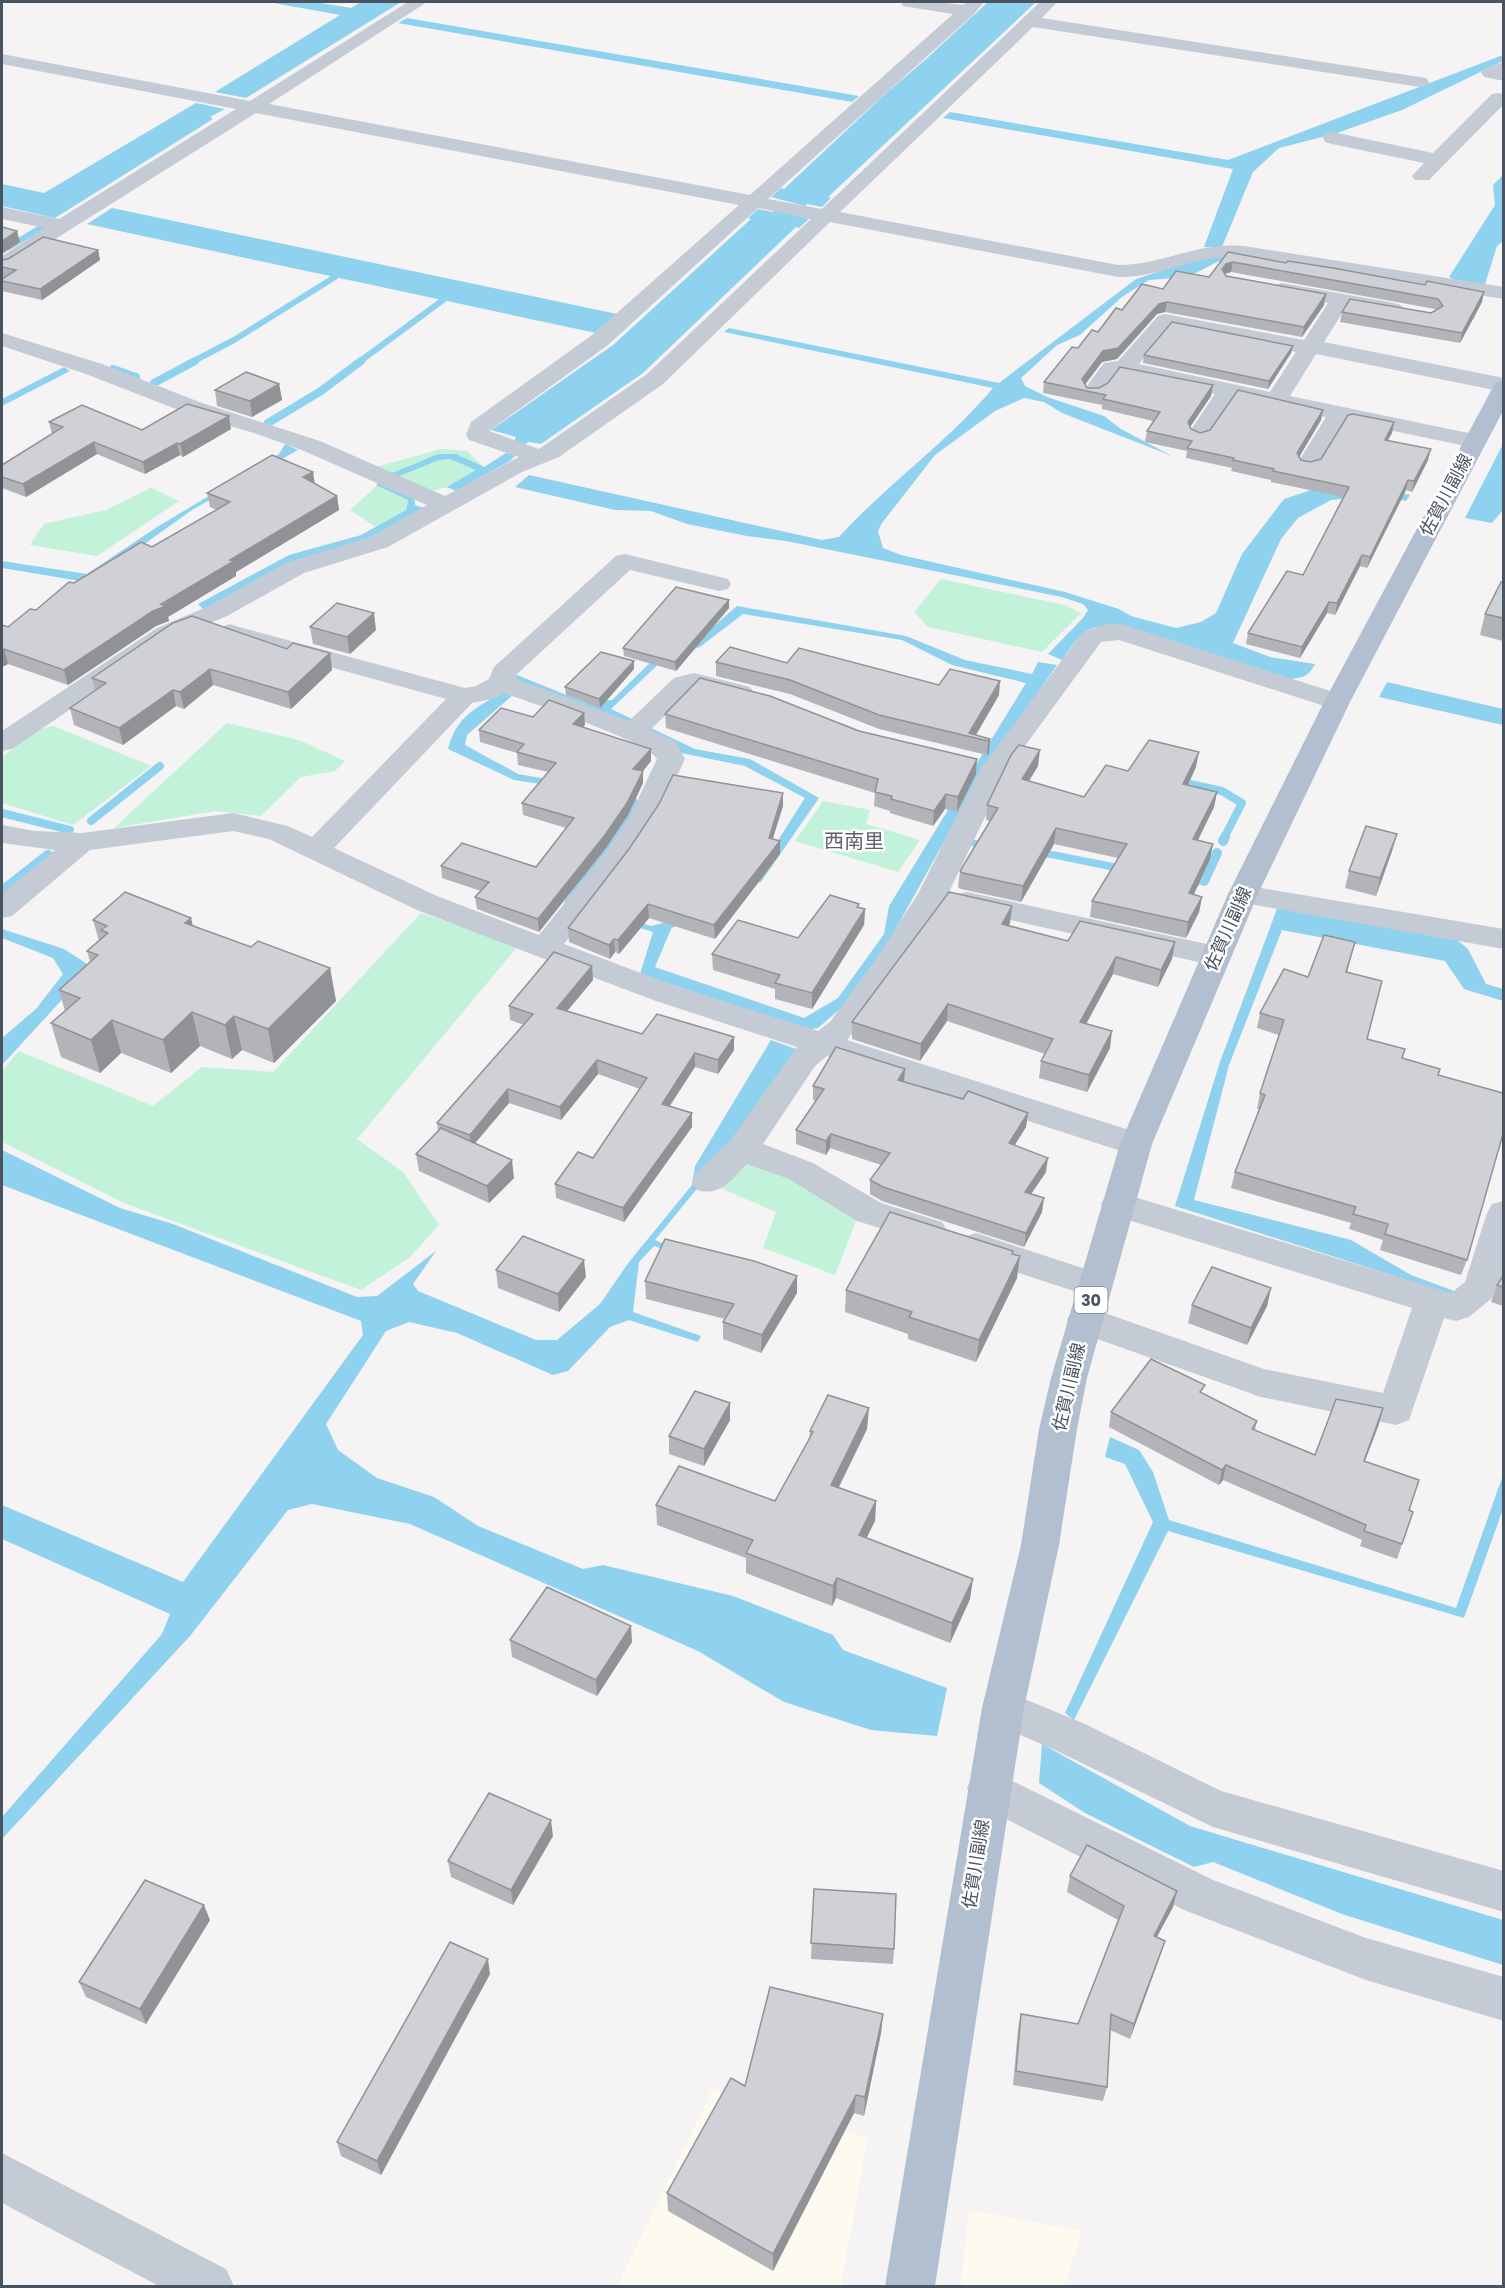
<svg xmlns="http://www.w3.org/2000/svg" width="1505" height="2288" font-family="Poppins,'Noto Sans JP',sans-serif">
  <rect width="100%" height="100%" fill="#f5f3f3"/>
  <!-- commercial -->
  <g fill="#fdfaef">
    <path d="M713,2088l155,50 -27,148h-224z"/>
    <path d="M969,2210l113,21 -18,55h-103z"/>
  </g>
  <!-- green -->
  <g fill="#c2f2d9">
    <path d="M441,449l26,2 17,16 -37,20 -33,9 -6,4 -2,10 -30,17 -26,-17 40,-36 -14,-7z"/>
    <path d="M151,488l28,13 -82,55 -67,-11 14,-21 62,-14z"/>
    <path d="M941,579l124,26 16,8 -39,39 -114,-25 -14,-15z"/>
    <path d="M227,723l72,17 46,21 -10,10 -34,6 -40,39 -45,-5 -102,17z"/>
    <path d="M54,726l97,40 -78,59 -71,-22v-45l33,-28z"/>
    <path d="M823,801l47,9 -4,14 54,16 -22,32 -103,-31z"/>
    <path d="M421,913l97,33 -161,193 46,33 36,53 -29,32 -49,33 -237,-87 -122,-61v-71l17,-20 134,55 49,-39 71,5z"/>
    <path d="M741,1160l51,17 66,39 -23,59 -72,-27 13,-36 -58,-25z"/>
  </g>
  <!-- water -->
  <g fill="#8ed2f0" fill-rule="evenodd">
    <path d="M268,2h47l36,6 10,-6h40l-155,96 -31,-6 125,-77z"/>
    <path d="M988,2h48l-208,195 3,1 -9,9 -15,-3 -2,2 -34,-9 10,-9 3,1 99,-93 42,-36z"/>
    <path d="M407,18l452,78 -7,6 -454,-79z"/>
    <path d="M1503,55v6l-101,49 -68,24 -55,14 -26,24 -31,75h-18l29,-78 -290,-51 7,-6 278,48z"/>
    <path d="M196,103l29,6 -15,8 3,2 -158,99 -53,-12v-22l42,9z"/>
    <path d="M1503,175v66l-6,5 -23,73 -4,1 -4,-5 -234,-56 -15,3 -29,15 -39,3 -27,17 -42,38 -23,10 -36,33 4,8 22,11 57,19 17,13 51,27 -110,-43 -18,-11 -20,-4 -29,13 -60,44 -53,68 -4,8 5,17 18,7 164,37 54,17 12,7 45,12 25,-6 15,-9 26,-59 42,-55 51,-17 32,3 43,10 -4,6 -25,-6 -50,5 -33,18 -17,21 -48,104 37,14 45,7c-7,14 -14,14 -29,15l-165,-52c-36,-3 -38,4 -59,33l-14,-6 35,-36 5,-8 -5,-6 -21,-7 -276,-56 -39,-5 -60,-12 -36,-13 -36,-1 -100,-23 14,-12 293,65 17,-3c48,-53 108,-94 154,-149l-269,-56 5,-4 270,55 137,-104 70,-23 10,-1 239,25 -6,-3 46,-72 -2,-20z"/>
    <path d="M112,208l505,106 -21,19 -509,-109z"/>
    <path d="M758,209l15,3 3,-3 33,10 -10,9 -3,-1 -153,146 -102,71 -12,-2 -4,2 -11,-3 2,-4 -25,-7 122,-85 138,-126 -3,-1z"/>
    <path d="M64,367l6,4 -68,35v-7z"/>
    <path d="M285,444l13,6 -106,60 -91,65 -15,7 -84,-14v-7l85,13 70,-47 122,-73z"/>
    <path d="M1503,444v66l-11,13 -27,-5z"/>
    <path d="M506,453l10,2 -6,6 -54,30 -9,-4 29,-17 -26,-11 -11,1 -42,17 -7,-3 48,-20h18l28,13z"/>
    <path d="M381,481l33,15 1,9 9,3 -57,31 -163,71 -6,-6 91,-49 72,-20 45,-25 2,-10 -32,-15z"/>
    <path d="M737,606l169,30 59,24 67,14 6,-12 19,3 -75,108 -89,161 -47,70 -28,24 -12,2 -166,-56 13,-42 -67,-21 5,-5 60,20 16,-4 50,-37 40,-12 48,-75 -60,-32 -64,-13 -37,-23 -133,-50 6,-5 67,27 28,-2 51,-50 36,-11zM743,614l159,26 50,25 74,18 -137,223 -5,28 -46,64 -34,20 -149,-51 16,-38 48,-39 42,-8 58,-84 -69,-39 -55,-10 -84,-40 54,-51 35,-11z"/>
    <path d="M1387,682l116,27v16l-124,-28z"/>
    <path d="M506,691l8,3 -47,41 -2,10 53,29 117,21 4,10 -70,100 -5,-3 57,-76 1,-30 -108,-16 -66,-31c8,-33 30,-43 58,-58z"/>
    <path d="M969,839l89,13 146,29 -8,7 -140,-29 -91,-14z"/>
    <path d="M1278,906l173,29 17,14 18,35 17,5v12l-39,-12 -19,-28 -163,-31 -53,135 -35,135 157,40 60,35 43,16 -3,3 -276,-88 45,-144z"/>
    <path d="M2,929l62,20 28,18 -90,98v-27l34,-29 27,-35 -10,-16 -51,-20z"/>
    <path d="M771,1040l25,9 -96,136 -45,55 16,7 -2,4 -15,-5 -15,16 -6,50 68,24 -3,6 -69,-22 -19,7 -42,44 -15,4 -96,-42 -48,-11 -23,9 -60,93 12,26 39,28 57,19 44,29 105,43 20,-4 130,31 100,39 10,15 104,38 -10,48 -66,-6 -87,-28 -86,-51 -288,-127 -98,-20 -24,6 -98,126 -188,203v-22l160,-183 8,-20 -168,-75v-34l181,77 180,-247 -2,-14 -359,-136v-35l118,58 53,16 184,73 20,-1 59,-45 -23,33 5,7 118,49h21l43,-36 29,-42 63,-77 3,-19z"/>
    <path d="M1110,1437l29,13 14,22 16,48 287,88 47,-133v34l-39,109 -296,-87 -94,189 -9,-7 88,-191 -28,-58 -20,-7z"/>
    <path d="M1042,1744l148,82 313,94v45l-161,-51 -129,-52 -19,5 -109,-54 -46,-30z"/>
  </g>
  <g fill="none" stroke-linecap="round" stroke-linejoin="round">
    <!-- stream-far2 -->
    <g stroke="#8ed2f0" stroke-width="6">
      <path d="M9,247l33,-20"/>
      <path d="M192,362l42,-22 101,-63"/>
      <path d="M359,362l84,-62"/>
    </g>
    <!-- stream-far1 -->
    <g stroke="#8ed2f0" stroke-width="8">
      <path d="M113,369l23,8"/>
      <path d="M154,383l41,-22"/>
      <path d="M268,423l53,-32 40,-30"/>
      <path d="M1176,781l46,10 20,12 -18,35"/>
      <path d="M2,813l68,17"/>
      <path d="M91,821l69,-55"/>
    </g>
    <!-- stream -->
    <g stroke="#8ed2f0" stroke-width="10">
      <path d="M1223,841l2,-4"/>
      <path d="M1204,881l13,-28"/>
      <path d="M2,891l46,-36"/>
    </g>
    <!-- minor -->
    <g fill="#c4cbd4" fill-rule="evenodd">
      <path d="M408,2h19l-158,102 481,91 203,-181 -44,-7 -6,-1 -2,-4h37l25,3 4,-3h17l-11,13 -205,184 54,10 218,-207h17l-15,16 384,60 3,4 -3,4 -6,1 -387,-60 -193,185 278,53c46,0 77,-23 126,-19l260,41v12l-275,-42c-38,0 -72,21 -111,20l-288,-55 -167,162 -104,73 -37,15 -134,75 -84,26 -77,43 -52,22 -163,111 -10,2v-20l155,-103 52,-22 77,-43 84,-26 57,-32 -123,-54 -50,-18 -68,-20 -100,-39 -84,-28v-13l100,31 100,39 118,38 125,55 74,-39 -50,-17 -3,-5 5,-13 121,-87 147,-130 -483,-92 -247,155 -7,2v-14l43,-28 -43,-9v-12l57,12 177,-110 -234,-45v-10l248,47zM758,208l53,11 -164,155 -108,75 -50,-18 119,-86z"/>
      <path d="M1504,62v19l-20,-4 -3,-4 3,-4z"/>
      <path d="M1498,93l6,1v10l-75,76h-14l-3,-4 12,-13 -92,-19 -7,-2 -2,-4 2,-4 7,-2 101,21 59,-59z"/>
      <path d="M1282,283l112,20 7,2 3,4 -3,4 -7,2 -48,-8 -22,35 180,36v14l-188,-38 -26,42 193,40 3,5 -3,5 -8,2 -129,-27 -29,48 -8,2 -8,-2 -4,-5 29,-47 -91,-19 -28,41 -8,2 -8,-2 -3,-5 27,-40 -91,-19h-6c-9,12 -15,25 -32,21l-3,-5 21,-28 14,-2 40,-45 7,-2 139,26 24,-37 -53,-10 -3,-4 3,-4zM1170,327l126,25 -26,40 -131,-28z"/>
      <path d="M625,554l103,25 3,5 -3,5 -9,2 -89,-21 -114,105v4l113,42 45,-43 20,-5 56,14 4,6 -4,6 -9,2 -49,-11 -42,40 26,12 9,17 -27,57 -30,45 -64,83 114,43 140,44 12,-9 46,-63 42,-65 63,-126 102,-136 23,-8h15l225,72 4,6 -4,6 -9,2 -218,-70 -18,2 -93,127 -60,125 -50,79 -51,67 301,96 4,8 -4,8 -12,4 -12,-4 -297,-96 -12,10 -52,78 50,19 68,40 61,19 5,9 -5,9 -12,4 -73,-23 -68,-42 -42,-15c-15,15 -26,33 -50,26l-5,-9 5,-9 33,-31 67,-94 -141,-46 -122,-46 -117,-45 -148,-71 -36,-8 -143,19 -78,66 -10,2v-24l53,-44 -53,-7v-18l33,6 47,2 151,-20 55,13 24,11 134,-138 -225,-62 -4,-5 4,-5 9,-3 9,3 226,61 11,-2 13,-7 5,-12 122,-111zM504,693c24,9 146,49 153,66l-27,57 -22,33 -69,86 -102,-39 -103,-48 138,-145 20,-4z"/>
      <path d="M1243,885l261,44v20l-271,-48 -5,-7 5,-7z"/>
      <path d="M967,892l249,54 11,3 4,7 -4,7 -11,3 -259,-58 -5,-7 5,-7z"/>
      <path d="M1118,1192l333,101 14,-11 22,-69 5,-9 12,-3v69l-6,19 -6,9 -23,19 -13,4 -12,-3 -35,102 -13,5 -135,-28 -189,-67 -5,-10 5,-10 13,-4 179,63 119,24 29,-85 -306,-95 -5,-9 5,-9z"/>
      <path d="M976,1233l131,43 6,9 -6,9 -12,4 -131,-43 -5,-9 5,-9z"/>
      <path d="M1003,1690l82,34 136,67 283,80v41l-291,-85 -158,-77 -67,-29 -6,-13 6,-13z"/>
      <path d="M988,1769l225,111 153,58 138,39v44l-138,-41 -182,-70 -211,-108 -6,-14 6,-14z"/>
      <path d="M2,2153l224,116 8,17h-75l-157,-83z"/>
    </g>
    <!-- primary -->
    <path fill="#b2bfd1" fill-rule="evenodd" d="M1504,380v29l-154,293 -92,192 -106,250 -65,234 -10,51 -18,116 -35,163 -89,578h-50l97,-578 39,-163 18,-116 12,-51 69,-234 108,-250 96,-192 169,-315 3,-5z"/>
  </g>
  <!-- wall -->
  <g fill="#b2b4b9">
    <path d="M98,250l2,10 -58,40 -40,-9v-12l2,-2h-2v-17z"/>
    <path d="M1228,252l254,50 -22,41 -120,-21 2,-10 89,1 5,-3 -1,-1 -204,-37 -6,2 1,2 98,29 -22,32 -137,-25 -8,2 -40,45 -15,3 -17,22 2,4 124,8 -21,31 1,2 9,4 121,-13 -22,37 2,3 9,2 11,-3 73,-37 -2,11 -4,7 40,20 -16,32 -6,-2 -39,78 -7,-2 -25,49 -8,-2 -27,45 -54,-14 2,-11 55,-58 40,-78 -72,-15v-2l-40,-9 1,-3 -46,-10 1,-7 -42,-9 2,-11 6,-10 -51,-12v-4l-59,-12 1,-11 34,-34 44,-38 41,-21 46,-12z"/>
    <path d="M1293,346l-2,7 -23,36 -125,-26 1,-8z"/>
    <path d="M279,384l3,16 -30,17 -35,-11 -2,-16z"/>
    <path d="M49,422l93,8 89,-1 -48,28 -3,-2 -35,19 -48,-20 -71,43 -24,-9v-23l50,-31z"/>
    <path d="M313,472l1,11 23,13 2,14 -103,62v4l-68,41 1,4 -13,5 -88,59 -60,-21 -6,3v-42l6,2 28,-17 38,-27 78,-36 65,-37 -7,-3 -3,-14z"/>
    <path d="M1503,582v59l-23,-6 5,-21z"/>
    <path d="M729,608l-53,63 -52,-15 -1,-8z"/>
    <path d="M310,627l66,3 -26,24 -37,-10z"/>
    <path d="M287,649l43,4 2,17 -41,39 -78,-24 -29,24 -8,-3 -53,39 -49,-20 -4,-17 25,-17 -3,-13z"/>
    <path d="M716,662l71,1 212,32 -23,40 14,4 -1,14 -2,2 -108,-26 -89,-35 -74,-18z"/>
    <path d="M634,669l-34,39 -34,-13 -1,-8z"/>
    <path d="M584,713l1,12 -3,2 69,34 -8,10v12l-15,32 -22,33 -67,84 -62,-23 -2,-12 6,-6 -39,-13 -1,-12 95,1 30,-39 -43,-13 -1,-12 26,-31 -30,-7 -1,-12 -37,-11 -1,-12 54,-13z"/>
    <path d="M665,714l194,17 117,43 -19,38 -12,-3 -12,17 -43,-13v-2l-16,-5 1,-13 -209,-65z"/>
    <path d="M1038,766l-9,15 55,16 44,-26 68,-4 -8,18 29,7 -3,15 -16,33 15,4 -3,15 -16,35 8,3 -3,15 -13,26 -96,-21 2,-16 26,-43 -64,-14 -33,58 -60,-13 -3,-2 2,-16 30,-50 -4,-1 1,-15z"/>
    <path d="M783,793v13l-11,33 8,2v13l-65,85 -66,-21 -30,36 -4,-2 -5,7 -41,-17 -1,-14z"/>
    <path d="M1397,834l-5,17 -16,45 -31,-8 4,-17z"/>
    <path d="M859,907l6,2 -1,16 -52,84 -37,-10v-10l-62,-19 -1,-16 86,-16z"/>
    <path d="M93,920l100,6 58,21 79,21 6,33 -62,62 -32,-13 -10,9 -32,-13 -29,27 -50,-20 -21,20 -39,-16 -10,-34 14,-12 -6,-21 31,-28 -3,-11 12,-10z"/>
    <path d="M1010,923l-2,2 60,16 104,18 -14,28 -45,-13 -27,50 24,24 -23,44 -48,-14 2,-17 4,-7 -98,-33 -27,40 -68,-22v-17z"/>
    <path d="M1355,942l-8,31 20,66 38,10 -3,9 37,17 28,185 -6,15 -81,-25 3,-10 -34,-11 2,-6 -120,-35 4,-16 24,-63h-2l3,-16 19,-58 -22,-7 3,-15z"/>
    <path d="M593,980l-26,31 75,23 92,3v13l-16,24 -23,-7 -25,39 22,7v14l-68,95 -68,-24 -1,-14 38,-26 47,-69 -42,-15 -37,46 -52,-17 -34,40 39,35 -25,25 -70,-32 -3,-17 22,-23 -1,-8 87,-98 -14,-5 -1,-14z"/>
    <path d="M904,1081l59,18 65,14 -2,14 -11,18 31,27 -15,22 11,18 -18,35 -142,-46 -12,-7v-14l11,-15 -51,-17 -4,7 -30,-11v-14l20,-29 -3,-1v-14z"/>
    <path d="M1013,1254l4,24 -41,84 -68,-23v-5l-63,-22 1,-22z"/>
    <path d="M496,1270l90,7 -27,35 -61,-24z"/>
    <path d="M1503,1276v30l-12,-4 6,-17z"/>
    <path d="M645,1281l152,12 -36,60 -38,-14v-17l2,-3 -79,-20z"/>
    <path d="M1271,1288l-4,18 -20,39 -59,-22 4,-18z"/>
    <path d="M1203,1394l54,27 -2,9 60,25 64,-31 -14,37 44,49 4,2 -16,47 -37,-13 2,-6 -139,-60 -4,5 -110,-58 2,-15z"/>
    <path d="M730,1420l-26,46 -35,-12v-18z"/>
    <path d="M867,1429l-28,58 37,14 -1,20 -9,17 104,61 -20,44 -114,-45 -4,8 -86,-33v-15l-89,-33 -1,-20 119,-4 34,-62 1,-8z"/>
    <path d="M510,1640l122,2 -35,54 -85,-39z"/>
    <path d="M553,1836l-40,69 -62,-28 -3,-16z"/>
    <path d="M1070,1876l103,31 -16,30 8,4 -5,15 -30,83 -20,-9 -3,57 -4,14 -90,-16 5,-56 3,-15 57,10 40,-104 -51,-28z"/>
    <path d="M814,1889l80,60 -1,15 -82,-5z"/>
    <path d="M210,1920l-64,104 -60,-27 -7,-15z"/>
    <path d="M490,1974l-109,201 -40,-19 -4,-14z"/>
    <path d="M883,2014l-2,19 -17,83 -10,-3 -81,158 -105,-60 -1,-18 78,-107z"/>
  </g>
  <!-- shaded-wall -->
  <g fill="#919296">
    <path d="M17,231l3,11 -18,12v-13z"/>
    <path d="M98,250l2,10 -58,40 -2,-11z"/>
    <path d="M1233,262l-2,10 -7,2 -2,-5 4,-5z"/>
    <path d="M1484,292l-2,10 -22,41 2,-10z"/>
    <path d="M1326,294l-2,11 -22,32 2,-10z"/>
    <path d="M1167,302l-2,10 -8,2 -40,45 -15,3 -21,28 1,-11 21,-28 56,-47z"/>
    <path d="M1293,346l-2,7 -23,36 1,-8z"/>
    <path d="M279,384l3,16 -30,17 -2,-16z"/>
    <path d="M1213,385l-2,11 -25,37 2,-11z"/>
    <path d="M1323,410l-2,10 -26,44 2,-11z"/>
    <path d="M229,416l2,13 -48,28 -3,-13z"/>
    <path d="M1394,422l-2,11 -10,17 3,-10z"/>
    <path d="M94,442l3,12 -71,43 -3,-13z"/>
    <path d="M177,443l3,12 -35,19 -2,-12z"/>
    <path d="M1431,449l-3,11 -16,32 2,-11z"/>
    <path d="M313,472l2,14 -12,-9z"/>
    <path d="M1408,480l-2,10 -39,78 3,-11z"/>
    <path d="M337,496l2,14 -103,62v4l-68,41 1,4 -13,5 -88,59 -4,-15 166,-110z"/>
    <path d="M1362,555l-2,11 -25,49 2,-12z"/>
    <path d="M729,600v8l-53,63 -1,-9z"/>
    <path d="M1329,602l-2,11 -27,45 2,-11z"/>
    <path d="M374,613l2,17 -26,24 -3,-17z"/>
    <path d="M4,649l4,15 -6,3v-17z"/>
    <path d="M330,653l2,17 -41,39 -3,-17z"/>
    <path d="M634,661v8l-34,39 -1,-9z"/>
    <path d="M210,669l3,16 -29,24 -4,-17z"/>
    <path d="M1000,681l-1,14 -25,43 -5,-5z"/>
    <path d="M173,690l3,16 -53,39 -4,-17z"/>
    <path d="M584,713l1,12 -11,11 -1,-12z"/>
    <path d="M990,739l-1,14 -2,2 1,-14z"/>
    <path d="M651,749v12l-8,10v12l-15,32 -22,33 -67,84 -1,-13 95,-150z"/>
    <path d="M1040,750l-2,16 -18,29 2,-16z"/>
    <path d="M1199,752l-3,15 -15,32 2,-15z"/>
    <path d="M977,759l-1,15 -19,38 1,-15z"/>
    <path d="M1217,792l-3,15 -23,47 2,-15z"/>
    <path d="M783,793v13l-14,45v-13z"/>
    <path d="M946,794l-1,15 -12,17 1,-15z"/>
    <path d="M1056,828l-2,16 -33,58 2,-16z"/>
    <path d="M1397,834l-5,17 -16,45 4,-18z"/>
    <path d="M780,841v13l-65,85 -1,-14z"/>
    <path d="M1213,844l-3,15 -23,50 2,-16z"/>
    <path d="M1202,897l-3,15 -13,26 2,-16z"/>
    <path d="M648,904l1,14 -30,36 -1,-14z"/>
    <path d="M1012,906l-2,17 -10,17 2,-16z"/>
    <path d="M865,909l-1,16 -52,84v-16z"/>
    <path d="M191,918l8,33 -14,-28z"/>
    <path d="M614,939l1,13 -5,7 -1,-14z"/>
    <path d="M1175,942l-3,17 -14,28 3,-17z"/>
    <path d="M1116,957l-3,17 -35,65 2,-17z"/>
    <path d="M592,966l1,14 -35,42 -1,-14z"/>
    <path d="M330,968l6,33 -62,62 -6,-34z"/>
    <path d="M948,1004l-1,17 -27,40 1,-17z"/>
    <path d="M192,1012l8,34 -29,27 -8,-33z"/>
    <path d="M234,1016l8,34 -10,9 -7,-34z"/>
    <path d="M112,1020l9,33 -21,20 -9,-33z"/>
    <path d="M1112,1031l-2,17 -23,44 2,-17z"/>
    <path d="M734,1037v13l-16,24v-14z"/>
    <path d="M695,1053v14l-33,50v-13z"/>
    <path d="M597,1060l1,14 -37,46 -1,-13z"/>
    <path d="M905,1069l-1,14 -6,-3z"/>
    <path d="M508,1089l1,14 -38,45 -1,-13z"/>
    <path d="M692,1113v14l-68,95 -1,-14z"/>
    <path d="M1028,1113l-2,14 -19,30 2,-14z"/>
    <path d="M831,1134l-1,14 -4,7v-14z"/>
    <path d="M1048,1158l-2,14 -23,34 2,-14z"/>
    <path d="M512,1160l2,18 -25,25 -2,-17z"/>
    <path d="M1044,1198l-2,14 -18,35 2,-14z"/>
    <path d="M1020,1256l-3,22 -41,84 3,-22z"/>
    <path d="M584,1260l2,17 -27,35 -1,-18z"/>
    <path d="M797,1276v17l-36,60 1,-18z"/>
    <path d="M1271,1288l-4,18 -20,39 4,-17z"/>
    <path d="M730,1403v17l-26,46v-17z"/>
    <path d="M869,1408l-2,21 -37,76 1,-20z"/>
    <path d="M1383,1408l-4,16 -20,52 5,-15z"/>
    <path d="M1226,1465l-3,15 -4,5 3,-15z"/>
    <path d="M876,1501l-1,20 -17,34 1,-20z"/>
    <path d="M837,1578l-1,20 -4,8 1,-20z"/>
    <path d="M973,1579l-3,20 -20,44 2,-20z"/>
    <path d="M631,1626l1,16 -35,54 -1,-16z"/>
    <path d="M551,1820l2,16 -40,69 -2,-15z"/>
    <path d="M1177,1891l-4,16 -24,44 5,-15z"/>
    <path d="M204,1905l6,15 -64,104 -6,-15z"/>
    <path d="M1165,1941l-5,15 -30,83 4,-15z"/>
    <path d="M488,1959l2,15 -109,201 -4,-14z"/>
    <path d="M883,2014l-2,19 -17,83 1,-19z"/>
    <path d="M856,2095l-2,18 -81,158v-17z"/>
  </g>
  <!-- building -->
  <g fill="#cfd1d7" stroke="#919296" stroke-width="1.5">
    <path d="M2,227l15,4 -15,10z"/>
    <path d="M43,237l55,13 -58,39 -38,-8v-2l14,-9 -14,-3v-7l6,-1z"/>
    <path d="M1228,252l58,11 2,-2 45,7 92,17 2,-4 57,11 -22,41 -120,-21 8,-13 81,14 12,-7 -5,-7 -205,-37 -7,2 -4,5 4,7 100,18 -22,33 -137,-25 -8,2 -41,44 -15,3 -21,28 5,9h12l9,-5 12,-16 93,18 -25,37 3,7 9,4 10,-3 28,-40 85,20 -26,43 4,7 9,2 11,-3 27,-44 5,-1 41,8 -9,18 46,9 -17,32 -6,-1 -38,77 -8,-2 -25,48 -8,-1 -27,45 -54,-14 39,-62 16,4 46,-88 -76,-16 1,-2 -41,-9 1,-2 -47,-10 5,-7 -45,-10 13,-19 -57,-13 3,-4 -62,-13 28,-35 6,1 14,-18 6,2 18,-24 6,2 20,-26 21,5 13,-18 33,6z"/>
    <path d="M1172,322l121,24 -24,35 -125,-26z"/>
    <path d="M246,372l33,12 -29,17 -35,-11z"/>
    <path d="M187,404l42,12 -49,28 -3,-1 -34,19 -49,-20 -71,42 -21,-7v-12l61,-38 -14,-5 33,-17 60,25z"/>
    <path d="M272,455l41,17 -10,5 34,19 -107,64 4,1 -73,43 5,2 -13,5 -89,59 -60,-21 -2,1v-25l6,2 22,-18 6,1 33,-28 5,1 67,-41 11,5 78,-45 -23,-9z"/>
    <path d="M1501,582h2v36l-18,-4z"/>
    <path d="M676,587l53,13 -54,62 -52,-14z"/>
    <path d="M337,603l37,10 -27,24 -37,-10z"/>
    <path d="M192,616l95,33 6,-6 37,10 -42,39 -78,-23 -30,23 -7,-2 -54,38 -49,-20 36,-25 -14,-5 81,-55z"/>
    <path d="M730,647l57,16 12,-15 140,37 11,-16 50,12 -31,52 21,6 -2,2 -109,-26 -89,-35 -74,-18z"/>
    <path d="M601,652l33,9 -35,38 -34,-12z"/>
    <path d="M700,678l70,18 89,35 118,28 -19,38 -12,-3 -12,17 -43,-12 1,-3 -17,-4 3,-13 -213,-65z"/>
    <path d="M549,700l35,13 -11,11 78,25 -18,20 10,2 -16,32 -22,32 -67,84 -63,-22 14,-15 -48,-16 21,-23 74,24 38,-49 -52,-15 34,-40 -39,-11 7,-8 -45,-14 22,-22 32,9z"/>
    <path d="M1149,740l50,12 -16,32 34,8 -24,47 20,5 -24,49 13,4 -14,25 -96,-21 35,-57 -71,-16 -33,58 -60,-13 -3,-2 38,-63 -11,-3 24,-50 8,-10 21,5 -18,29 62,18 22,-32 22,6z"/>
    <path d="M673,775l110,18 -14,45 11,3 -66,84 -66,-21 -30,36 -4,-1 -5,6 -41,-17 61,-79 30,-45z"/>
    <path d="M1366,826l31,8 -17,44 -31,-7z"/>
    <path d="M125,892l66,26 -6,5 66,24 7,-6 72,27 -62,61 -34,-13 -9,9 -33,-13 -29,28 -51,-20 -21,20 -40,-17 29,-25 -21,-8 39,-35 -11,-4 21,-18 -7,-3 6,-4 -14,-6z"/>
    <path d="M949,892l63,14 -10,18 66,17 12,-20 95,21 -14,28 -45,-13 -36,65 32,9 -23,44 -48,-14 12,-22 -105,-35 -27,40 -69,-22z"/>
    <path d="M830,895l29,9 -2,3 8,2 -53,84 -37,-10 5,-8 -68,-21 26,-34 60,18z"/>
    <path d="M1324,935l31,7 -9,30 36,9 -15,58 38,10 -3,9 38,11 -2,6 65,18v41l-36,126 -82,-26 3,-10 -35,-10 3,-7 -121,-35 30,-77 -5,-2 24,-73 -24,-7 24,-44 24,8z"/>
    <path d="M554,952l38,14 -35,42 85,26 15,-20 77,23 -16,23 -23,-7 -33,51 30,9 -69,95 -68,-24 23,-32 15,6 54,-80 -50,-18 -37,47 -52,-18 -38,46 -33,-12 96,-109 -24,-8z"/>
    <path d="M836,1047l69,22 -7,11 65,19 5,-8 60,22 -19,30 39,15 -23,34 19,6 -18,35 -143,-46 -13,-7 20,-27 -59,-19 -5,7 -30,-11 28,-41 -11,-3z"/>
    <path d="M441,1128l71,32 -25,26 -71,-32z"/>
    <path d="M890,1212l123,39 -1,3 8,2 -41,84 -70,-23 3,-5 -66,-22z"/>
    <path d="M523,1236l61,24 -26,34 -62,-24z"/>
    <path d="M665,1239l89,22 43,15 -35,59 -39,-13 11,-18 -89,-23z"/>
    <path d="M1212,1267l59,21 -20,40 -59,-23z"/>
    <path d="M1503,1276v11l-6,-2z"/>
    <path d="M1151,1359l54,26 -5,7 57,29 -5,8 63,26 21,-56 47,9 -19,53 55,19 -10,30 4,2 -11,32 -38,-13 2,-6 -140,-60 -4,5 -111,-58z"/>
    <path d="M695,1391l35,12 -26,46 -35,-13z"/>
    <path d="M828,1395l41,13 -38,77 45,16 -17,34 114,44 -21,44 -115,-45 -4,8 -87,-33 7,-13 -97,-35 23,-39 96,35 38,-69 -3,-1z"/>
    <path d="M547,1587l84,39 -35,54 -86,-40z"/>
    <path d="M489,1793l62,27 -40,70 -63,-29z"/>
    <path d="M1087,1845l90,46 -23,45 11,5 -31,83 -23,-10 -4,73 -91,-16 5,-57 57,10 46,-118 -54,-30z"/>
    <path d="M145,1880l59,25 -64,104 -61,-27z"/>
    <path d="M814,1889l82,5 -2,55 -83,-6z"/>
    <path d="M450,1942l38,17 -111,202 -40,-19z"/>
    <path d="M770,1987l113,27 -18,83 -9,-2 -83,159 -106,-61 64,-115 14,8z"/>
  </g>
  <g text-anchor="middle" stroke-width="5" stroke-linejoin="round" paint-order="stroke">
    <!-- shield labels -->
    <rect fill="#fff" stroke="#808790" stroke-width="1.5" x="1074.5" y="1287" width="33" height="26" rx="4.5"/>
    <g font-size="16" font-weight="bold" fill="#4a5461">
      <text x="1091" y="1306">30</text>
    </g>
    <!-- street labels -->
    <g font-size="18" fill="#4a5461" stroke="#fff">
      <text transform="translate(1446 495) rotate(-62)" y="6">佐賀川副線</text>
      <text transform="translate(1228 929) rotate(-66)" y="6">佐賀川副線</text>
      <text transform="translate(1069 1387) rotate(-77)" y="6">佐賀川副線</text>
      <text transform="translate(976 1864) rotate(-81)" y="6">佐賀川副線</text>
    </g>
    <!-- neighbourhood labels -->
    <g font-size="20" fill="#5f6268" stroke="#fff">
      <text x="854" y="848">西南里</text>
    </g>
  </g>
  <!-- border -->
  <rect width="1505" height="2288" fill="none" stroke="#4a5461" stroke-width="6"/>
</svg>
